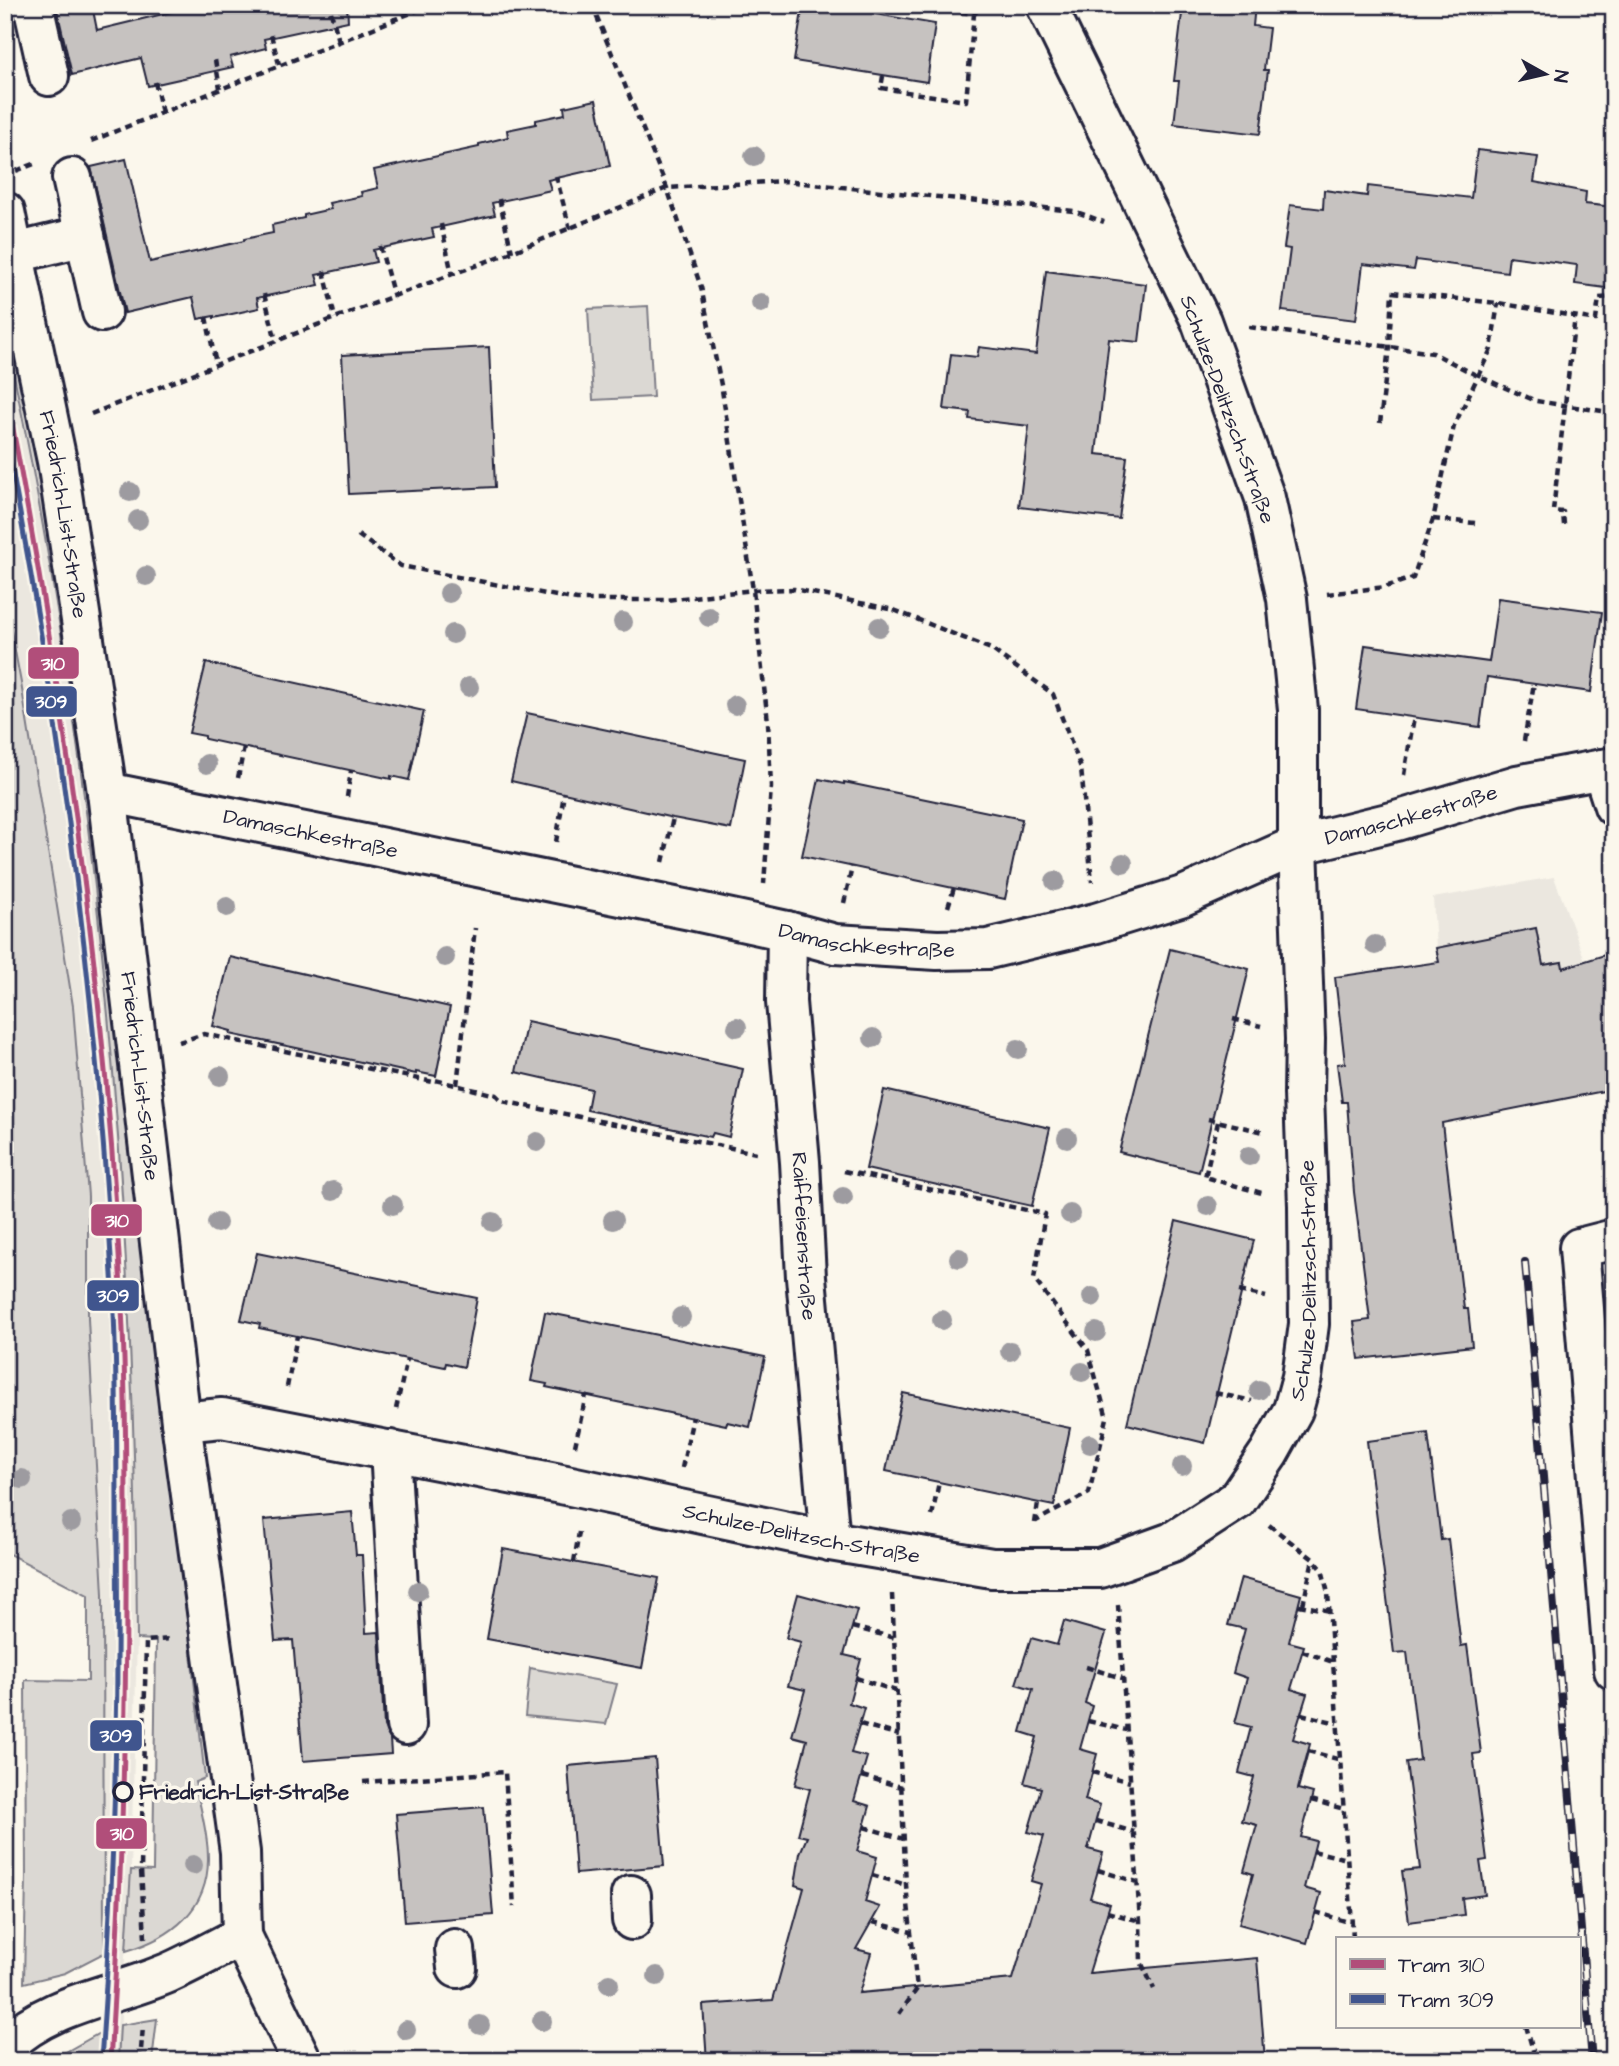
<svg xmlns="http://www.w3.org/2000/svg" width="1619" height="2066" font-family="'Architects Daughter',sans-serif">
  <rect width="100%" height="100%" fill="#fbf7ec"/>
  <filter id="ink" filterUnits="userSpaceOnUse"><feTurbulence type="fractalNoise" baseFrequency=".0143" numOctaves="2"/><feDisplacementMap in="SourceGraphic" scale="14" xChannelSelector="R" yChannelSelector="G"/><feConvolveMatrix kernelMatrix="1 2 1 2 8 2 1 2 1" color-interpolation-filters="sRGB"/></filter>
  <g filter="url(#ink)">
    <!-- built -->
    <g fill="#ebe7df">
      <path d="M5,333l41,204 23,155 40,312 12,155 10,157 5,160 1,163 -6,231 -13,191h-17l3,-108 -16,-271v-486l-15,-190 -52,-323 -16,-85z"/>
      <path d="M1554,877l32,86 28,124 -144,31 -34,-170 -3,-50z"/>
    </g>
    <!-- green -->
    <g fill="#dbd8d3" stroke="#7e7d87" stroke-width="2">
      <path d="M648,306l5,91 -60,3 -5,-91z"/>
      <path d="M5,312c27,126 53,253 71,380 51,361 88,724 129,1086l-10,4c5,25 13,51 13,75 1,53 -37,81 -82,94l5,-81 22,1 3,-231 -19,-1c-2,-438 -39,-877 -132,-1306z"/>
      <path d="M5,598l16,85 52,323 15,190v123l15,275 1,359 -39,20 -41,10 2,-107 -1,-196 63,1v-86l-83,-43z"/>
      <path d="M530,1668l87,16 -11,40 -81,-8z"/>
      <path d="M157,2019l-5,42h-34l2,-36z"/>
      <path d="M103,2031l-2,30h-51z"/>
    </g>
    <!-- building -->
    <g fill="#c6c2c0" stroke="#22223b" stroke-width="2">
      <path d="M56,5h36l5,25 103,-25h147l1,16 -84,18 2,9 -36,9 3,10 -85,19 -7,-28 -69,17z"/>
      <path d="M803,5h74l-2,9 60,10 -8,58 -133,-21z"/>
      <path d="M1183,5h72l-2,21 16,2 -5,42h4l-8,64 -86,-10 5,-43h-5z"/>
      <path d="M596,100l14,66 -62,14 3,10 -59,13 3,12 -63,14 2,8 -61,13 3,12 -60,13 3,10 -62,13 2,10 -45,10v-2l-16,3 -5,-22 -68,16 -34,-146 35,-8 24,103 94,-21v-2l29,-6 -1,-8 32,-7v-3l27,-6 -2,-6 33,-7 -1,-4 17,-4 -4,-18 105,-23v-3l29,-7 -1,-7 29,-6v-4l29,-6 -1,-7z"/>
      <path d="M1477,150l61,7 -4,25 52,10 -1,12 29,3v82l-39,-5 2,-19 -68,-9 -2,16 -91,-12 -2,10 -51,-6 -7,56 -74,-9 8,-62 -6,-1 6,-43 33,4 1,-19 43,6 1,-10 103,12z"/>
      <path d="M1046,271l100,13 -7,58 -30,-3 -13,115 31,3 -8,62 -100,-12 10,-81 -60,-7 1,-7 -26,-3 7,-55 26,3 2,-10 57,7z"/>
      <path d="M489,347l6,140 -146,7 -7,-139z"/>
      <path d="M1498,598l104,14 -11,80 -104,-15 -7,50 -124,-18 9,-64 124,17z"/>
      <path d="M206,663l218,48 -15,69 -18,-4v3l-186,-40v-3l-16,-3z"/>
      <path d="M527,713l218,46 -14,70 -58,-11 -162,-37z"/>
      <path d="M819,779l25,5v-2l178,37 -17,80 -203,-43z"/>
      <path d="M1536,928l7,37 19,-3 1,6 51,-16v137l-172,34 22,186h4l4,37 -113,13 -5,-37 16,-2 -16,-128 -7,-90h-5l-5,-38 8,-1 -10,-86 104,-15 -3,-14z"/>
      <path d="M1170,949l79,20 -50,203 -80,-20z"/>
      <path d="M230,957l220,50 -14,69 -20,-4v2l-110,-24 -76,-16 1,-3 -18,-5z"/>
      <path d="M527,1021l216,48 -14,68 -16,-4 -2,4 -124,-27 4,-21 -75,-17z"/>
      <path d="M884,1090l166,38 -18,78 -166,-37z"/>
      <path d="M1176,1221l78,19 -49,203 -78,-19z"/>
      <path d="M257,1253l220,45 -13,69 -18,-4 -1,4 -148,-31 -38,-8 1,-4 -19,-4z"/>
      <path d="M545,1312l220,45 -15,70 -23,-5 -1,3 -180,-38 1,-3 -16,-3z"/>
      <path d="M903,1393l167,35 -16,78 -168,-35z"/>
      <path d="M1428,1433l13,107 7,-1 13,107 6,-1 14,108 -8,1 14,106 -7,1 5,34 -23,3 2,17 -55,7 -7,-51 18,-2 -14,-107 14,-2 -13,-108 -13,1 -27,-212z"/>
      <path d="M352,1512l4,43h6l4,78 13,-1 5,94 6,13 1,15 -88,7 -10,-121 -18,1 -11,-121z"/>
      <path d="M503,1549l156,29 -17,90 -155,-29z"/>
      <path d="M1241,1578l60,17 -12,47 15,4 -13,43 16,5 -14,45 17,5 -12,45 15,4 -12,44 15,4 -12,47 17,5 -14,50 -68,-19 14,-50 -9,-3 13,-46 -15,-4 12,-44 -15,-4 12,-46 -16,-4 12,-45 -14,-5 12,-44 -17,-4z"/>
      <path d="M798,1594l59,16 -13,45 17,4 -12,44 15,5 -13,45 16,4 -13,44 16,5 -13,45 20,6 -12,45 15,5 -24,42 15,4 -12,40 154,-14 28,-95 -10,-3 13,-45 -16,-4 13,-44 -17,-5 13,-46 -16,-5 12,-43 -17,-5 15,-46 26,7 7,-24 42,12 -21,70 7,3 -12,43 17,5 -12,46 15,5 -12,44 15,4 -13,45 20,6 -21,69 168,-15 8,103h-558l-4,-56 70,-5 31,-112 -9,-3 5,-32 7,-16 -9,-2 12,-46 -15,-4 12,-45 -15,-4 13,-46 -17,-4 13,-44 -15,-4z"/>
      <path d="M655,1758l9,108 -88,8 -8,-108z"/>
      <path d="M484,1807l9,108 -88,7 -9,-108z"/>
    </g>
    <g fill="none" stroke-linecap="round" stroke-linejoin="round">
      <defs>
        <g id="minor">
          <path d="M33,5l16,71"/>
          <path d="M72,178l30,134"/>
          <path id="s1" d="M5,212l52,249 50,331 74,630 59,430 2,84c-25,12 -49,26 -74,37 -56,24 -117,29 -163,73"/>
          <path d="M15,253l70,-17"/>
          <path d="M1602,769l12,37"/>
          <path id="s2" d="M107,792l583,118 97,21 48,13 102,6 51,-1 108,-26 87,-27 115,-51 98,-24 121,-36 97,-18"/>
          <path id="s3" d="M787,931l-1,71 14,160 6,115 24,264"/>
          <path d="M1614,1239l-35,9 35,422"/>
          <path id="s4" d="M181,1422l41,-4 344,67 264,56 162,27h108l72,-26 65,-42 32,-47 24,-43 9,-33 7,-53 -1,-118 -4,-112 1,-55 -7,-194v-135l-11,-111 -22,-101 -64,-177 -155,-316"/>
          <path d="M390,1450l16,275"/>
          <path d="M631,1895l1,25"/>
          <path d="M242,1936l60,125"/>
          <path d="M455,1949l2,19"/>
        </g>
      </defs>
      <!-- minor casing -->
      <use href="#minor" stroke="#22223b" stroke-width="44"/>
      <!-- path -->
      <g stroke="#22223b" stroke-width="4.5" stroke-dasharray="7 5" stroke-linecap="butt">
        <path d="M392,5l3,13"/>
        <path d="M592,5l75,183 34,99 21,103 31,200 15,132 3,65 -7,97"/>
        <path d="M331,12l8,29"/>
        <path d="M974,14l9,-9"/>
        <path d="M271,35l8,29"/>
        <path d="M215,60l5,28"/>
        <path d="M883,76l-2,12 85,13 8,-87 -56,-9"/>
        <path d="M155,82l7,31"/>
        <path d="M91,141l340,-136"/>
        <path d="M16,171l18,-7"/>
        <path d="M556,176l14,53"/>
        <path d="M499,199l13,53"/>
        <path d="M441,224l11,50"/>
        <path d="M380,246l14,51"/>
        <path d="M324,271l11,47"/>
        <path d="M264,294l12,47"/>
        <path d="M206,317l10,47"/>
        <path d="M1249,327l184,26 45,23 58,25 66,10"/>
        <path d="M91,414l244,-96 177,-66 155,-64 117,-7 290,30 30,11"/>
        <path d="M1380,423l9,-76 3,-55 106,11 98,17 3,-22 15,-1"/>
        <path d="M5,506l16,-4"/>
        <path d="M1433,519l42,4"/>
        <path d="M1564,525l-1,-13 -10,-1 22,-195"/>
        <path d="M358,535l43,31 176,34h89l87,-10 41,-1 100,21 97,39 62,45 28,74 11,114"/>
        <path d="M1327,594l58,-7 28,-9 20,-59 21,-93 37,-77 7,-46"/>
        <path d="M1524,741l10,-58"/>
        <path d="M1404,775l10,-58"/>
        <path d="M238,778l6,-31"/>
        <path d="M347,797l4,-26"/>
        <path d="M556,842l8,-48"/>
        <path d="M663,862l10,-44"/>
        <path d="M844,903l8,-36"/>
        <path d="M948,907l6,-19"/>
        <path d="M1233,1019l28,7"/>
        <path d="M179,1042l25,-8 229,48 2,-2 61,15 6,6 254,52"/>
        <path d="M457,1085l18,-157"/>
        <path d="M1208,1119l56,13"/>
        <path d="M1218,1122l-13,55 60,17"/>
        <path d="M844,1171l201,43 -11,65 54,71 19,68 -18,75 -53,28"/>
        <path d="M1239,1291l27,6"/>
        <path d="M287,1387l10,-51"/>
        <path d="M1215,1393l37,8"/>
        <path d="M396,1409l11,-50"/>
        <path d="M575,1446l11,-51"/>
        <path d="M682,1468l11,-51"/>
        <path d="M932,1516l7,-34"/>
        <path d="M1035,1523l3,-20"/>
        <path d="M1269,1525l44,34 9,10 6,24 25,345"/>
        <path d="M574,1562l5,-30"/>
        <path d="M892,1594l14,291 11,104 -18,25"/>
        <path d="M1118,1605l22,316 1,41 13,27"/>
        <path d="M1299,1605l31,6"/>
        <path d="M1303,1605l10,-46"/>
        <path d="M852,1627l43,11"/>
        <path d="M1302,1651l31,11"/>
        <path d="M1086,1667l36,11"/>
        <path d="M856,1678l40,13"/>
        <path d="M1301,1714l36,9"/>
        <path d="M1088,1721l38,9"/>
        <path d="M860,1724l39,11"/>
        <path d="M1308,1751l33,9"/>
        <path d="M1092,1772l38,10"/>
        <path d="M862,1776l40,11"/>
        <path d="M363,1782l142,-10 9,135"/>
        <path d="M1311,1800l33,9"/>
        <path d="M1096,1821l38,11"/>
        <path d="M864,1827l40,12"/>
        <path d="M1313,1851l34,8"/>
        <path d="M1098,1870l39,12"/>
        <path d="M872,1875l34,10"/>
        <path d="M1107,1912l33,9"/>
        <path d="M1315,1912l37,11"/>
        <path d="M873,1922l38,10"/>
        <path d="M145,1938l-4,-68 5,-229 24,-2"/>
        <path d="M1526,2026l10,35"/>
        <path d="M140,2061l3,-34"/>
      </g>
      <!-- minor -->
      <use href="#minor" stroke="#fbf7ec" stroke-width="38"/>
      <defs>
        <path id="rail" d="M1525,1262l67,799"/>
      </defs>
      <!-- rail casing -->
      <use href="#rail" stroke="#22223b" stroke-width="8"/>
      <!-- rail -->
      <use href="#rail" stroke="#fbf7ec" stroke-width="5" stroke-dasharray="16" stroke-linecap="butt"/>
      <defs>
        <path id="tram-1" d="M5,387c59,305 102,612 117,922 4,73 4,146 4,220 1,177 -4,355 -16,532"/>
        <path id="tram-2" d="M5,433c56,290 95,585 109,880 3,71 3,143 3,214 2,178 -3,356 -16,533"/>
      </defs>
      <!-- tram-1 casing -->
      <use href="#tram-1" stroke="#fbf7ec" stroke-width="10"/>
      <!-- tram-2 casing -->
      <use href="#tram-2" stroke="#fbf7ec" stroke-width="10"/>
      <!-- tram-1 -->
      <use href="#tram-1" stroke="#b14e7a" stroke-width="5"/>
      <!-- tram-2 -->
      <use href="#tram-2" stroke="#40558e" stroke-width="5"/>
    </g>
    <!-- trees -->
    <g fill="#9d9ba0">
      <circle cx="754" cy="156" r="10"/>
      <circle cx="761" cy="303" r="10"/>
      <circle cx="130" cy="492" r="10"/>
      <circle cx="138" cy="520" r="10"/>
      <circle cx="146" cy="576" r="10"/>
      <circle cx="449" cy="593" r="10"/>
      <circle cx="709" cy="617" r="10"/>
      <circle cx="623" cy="622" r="10"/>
      <circle cx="879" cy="627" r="10"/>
      <circle cx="453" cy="634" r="10"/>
      <circle cx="469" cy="687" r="10"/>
      <circle cx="735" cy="705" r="10"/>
      <circle cx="207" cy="764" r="10"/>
      <circle cx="1123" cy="863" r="10"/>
      <circle cx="1055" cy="881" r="10"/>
      <circle cx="227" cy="907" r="10"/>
      <circle cx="1375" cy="945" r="10"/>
      <circle cx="445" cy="957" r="10"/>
      <circle cx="737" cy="1027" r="10"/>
      <circle cx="873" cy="1038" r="10"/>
      <circle cx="1018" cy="1049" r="10"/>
      <circle cx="220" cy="1076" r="10"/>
      <circle cx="1067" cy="1138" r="10"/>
      <circle cx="537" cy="1142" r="10"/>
      <circle cx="1249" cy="1156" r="10"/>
      <circle cx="333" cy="1191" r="10"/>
      <circle cx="843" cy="1197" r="10"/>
      <circle cx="393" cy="1205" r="10"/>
      <circle cx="1208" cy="1206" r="10"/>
      <circle cx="1070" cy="1214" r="10"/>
      <circle cx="613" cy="1220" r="10"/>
      <circle cx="493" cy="1222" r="10"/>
      <circle cx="217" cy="1223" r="10"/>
      <circle cx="959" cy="1258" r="10"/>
      <circle cx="1092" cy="1297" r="10"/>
      <circle cx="681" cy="1317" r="10"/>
      <circle cx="942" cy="1320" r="10"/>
      <circle cx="1096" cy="1332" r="10"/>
      <circle cx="1010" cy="1351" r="10"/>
      <circle cx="1082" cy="1372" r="10"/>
      <circle cx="1259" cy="1390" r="10"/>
      <circle cx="1090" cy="1444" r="10"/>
      <circle cx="1182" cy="1466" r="10"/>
      <circle cx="22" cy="1479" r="10"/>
      <circle cx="71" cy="1522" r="10"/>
      <circle cx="418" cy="1591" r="10"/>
      <circle cx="193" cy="1865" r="10"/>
      <circle cx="657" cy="1976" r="10"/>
      <circle cx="609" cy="1984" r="10"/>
      <circle cx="542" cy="2021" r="10"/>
      <circle cx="480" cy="2025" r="10"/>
      <circle cx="406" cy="2030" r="10"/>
    </g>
  </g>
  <!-- markers -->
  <circle fill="#fbf7ec" stroke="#22223b" stroke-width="3.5" cx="123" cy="1792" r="9"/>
  <g text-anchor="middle" stroke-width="7" stroke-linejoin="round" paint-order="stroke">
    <!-- street labels -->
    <g font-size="21" fill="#22223b" stroke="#fbf7ec">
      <text transform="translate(1228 409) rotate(70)" y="7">Schulze-Delitzsch-Straße</text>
      <text dy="7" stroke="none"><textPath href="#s1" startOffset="308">Friedrich-List-Straße</textPath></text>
      <text dy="7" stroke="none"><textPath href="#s2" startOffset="1342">Damaschkestraße</textPath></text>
      <text dy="7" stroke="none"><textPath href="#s2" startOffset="208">Damaschkestraße</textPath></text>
      <text dy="7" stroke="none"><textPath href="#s2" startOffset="775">Damaschkestraße</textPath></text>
      <text dy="7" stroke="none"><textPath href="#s1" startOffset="875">Friedrich-List-Straße</textPath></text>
      <text dy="7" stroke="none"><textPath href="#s3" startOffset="306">Raiffeisenstraße</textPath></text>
      <text dy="7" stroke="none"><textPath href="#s4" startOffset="1325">Schulze-Delitzsch-Straße</textPath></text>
      <text dy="7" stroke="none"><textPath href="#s4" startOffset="632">Schulze-Delitzsch-Straße</textPath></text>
    </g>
    <!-- stop labels -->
    <g font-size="21" font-weight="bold" fill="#22223b" stroke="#fbf7ec" text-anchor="start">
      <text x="139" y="1799">Friedrich-List-Straße</text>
    </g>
  </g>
  <g stroke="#fbf7ec" stroke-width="2.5">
    <rect x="27" y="646" width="53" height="34" rx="7" fill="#b14e7a"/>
    <rect x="25" y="685" width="53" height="33" rx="7" fill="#40558e"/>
    <rect x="90" y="1203" width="53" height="34" rx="7" fill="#b14e7a"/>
    <rect x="86" y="1279" width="54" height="33" rx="7" fill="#40558e"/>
    <rect x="89" y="1719" width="54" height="33" rx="7" fill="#40558e"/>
    <rect x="95" y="1817" width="53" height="33" rx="7" fill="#b14e7a"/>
  </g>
  <g font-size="19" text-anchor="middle" font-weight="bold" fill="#fff">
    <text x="53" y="670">310</text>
    <text x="51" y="708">309</text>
    <text x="117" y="1227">310</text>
    <text x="113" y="1302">309</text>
    <text x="116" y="1742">309</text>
    <text x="122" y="1840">310</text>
  </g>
  <!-- margin -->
  <rect width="1619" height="2066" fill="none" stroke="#fbf7ec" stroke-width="28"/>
  <rect x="14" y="14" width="1591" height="2038" fill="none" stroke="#22223b" stroke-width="2.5" filter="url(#ink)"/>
  <!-- legend -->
  <rect x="1336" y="1937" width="245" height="91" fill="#fbf7ec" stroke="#a4a2a5" stroke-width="2"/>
  <rect x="1350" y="1959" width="35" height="10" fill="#b14e7a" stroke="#a4a2a5" stroke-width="2"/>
  <text x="1398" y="1972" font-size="21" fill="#22223b">Tram 310</text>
  <rect x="1350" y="1994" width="35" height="10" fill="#40558e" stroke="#a4a2a5" stroke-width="2"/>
  <text x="1398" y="2007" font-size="21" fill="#22223b">Tram 309</text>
  <!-- north arrow -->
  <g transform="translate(1545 74) rotate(98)" stroke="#fbf7ec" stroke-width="5" paint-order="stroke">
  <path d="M0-5L12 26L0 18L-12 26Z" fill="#22223b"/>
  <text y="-10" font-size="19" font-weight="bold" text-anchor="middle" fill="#22223b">N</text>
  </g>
</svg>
